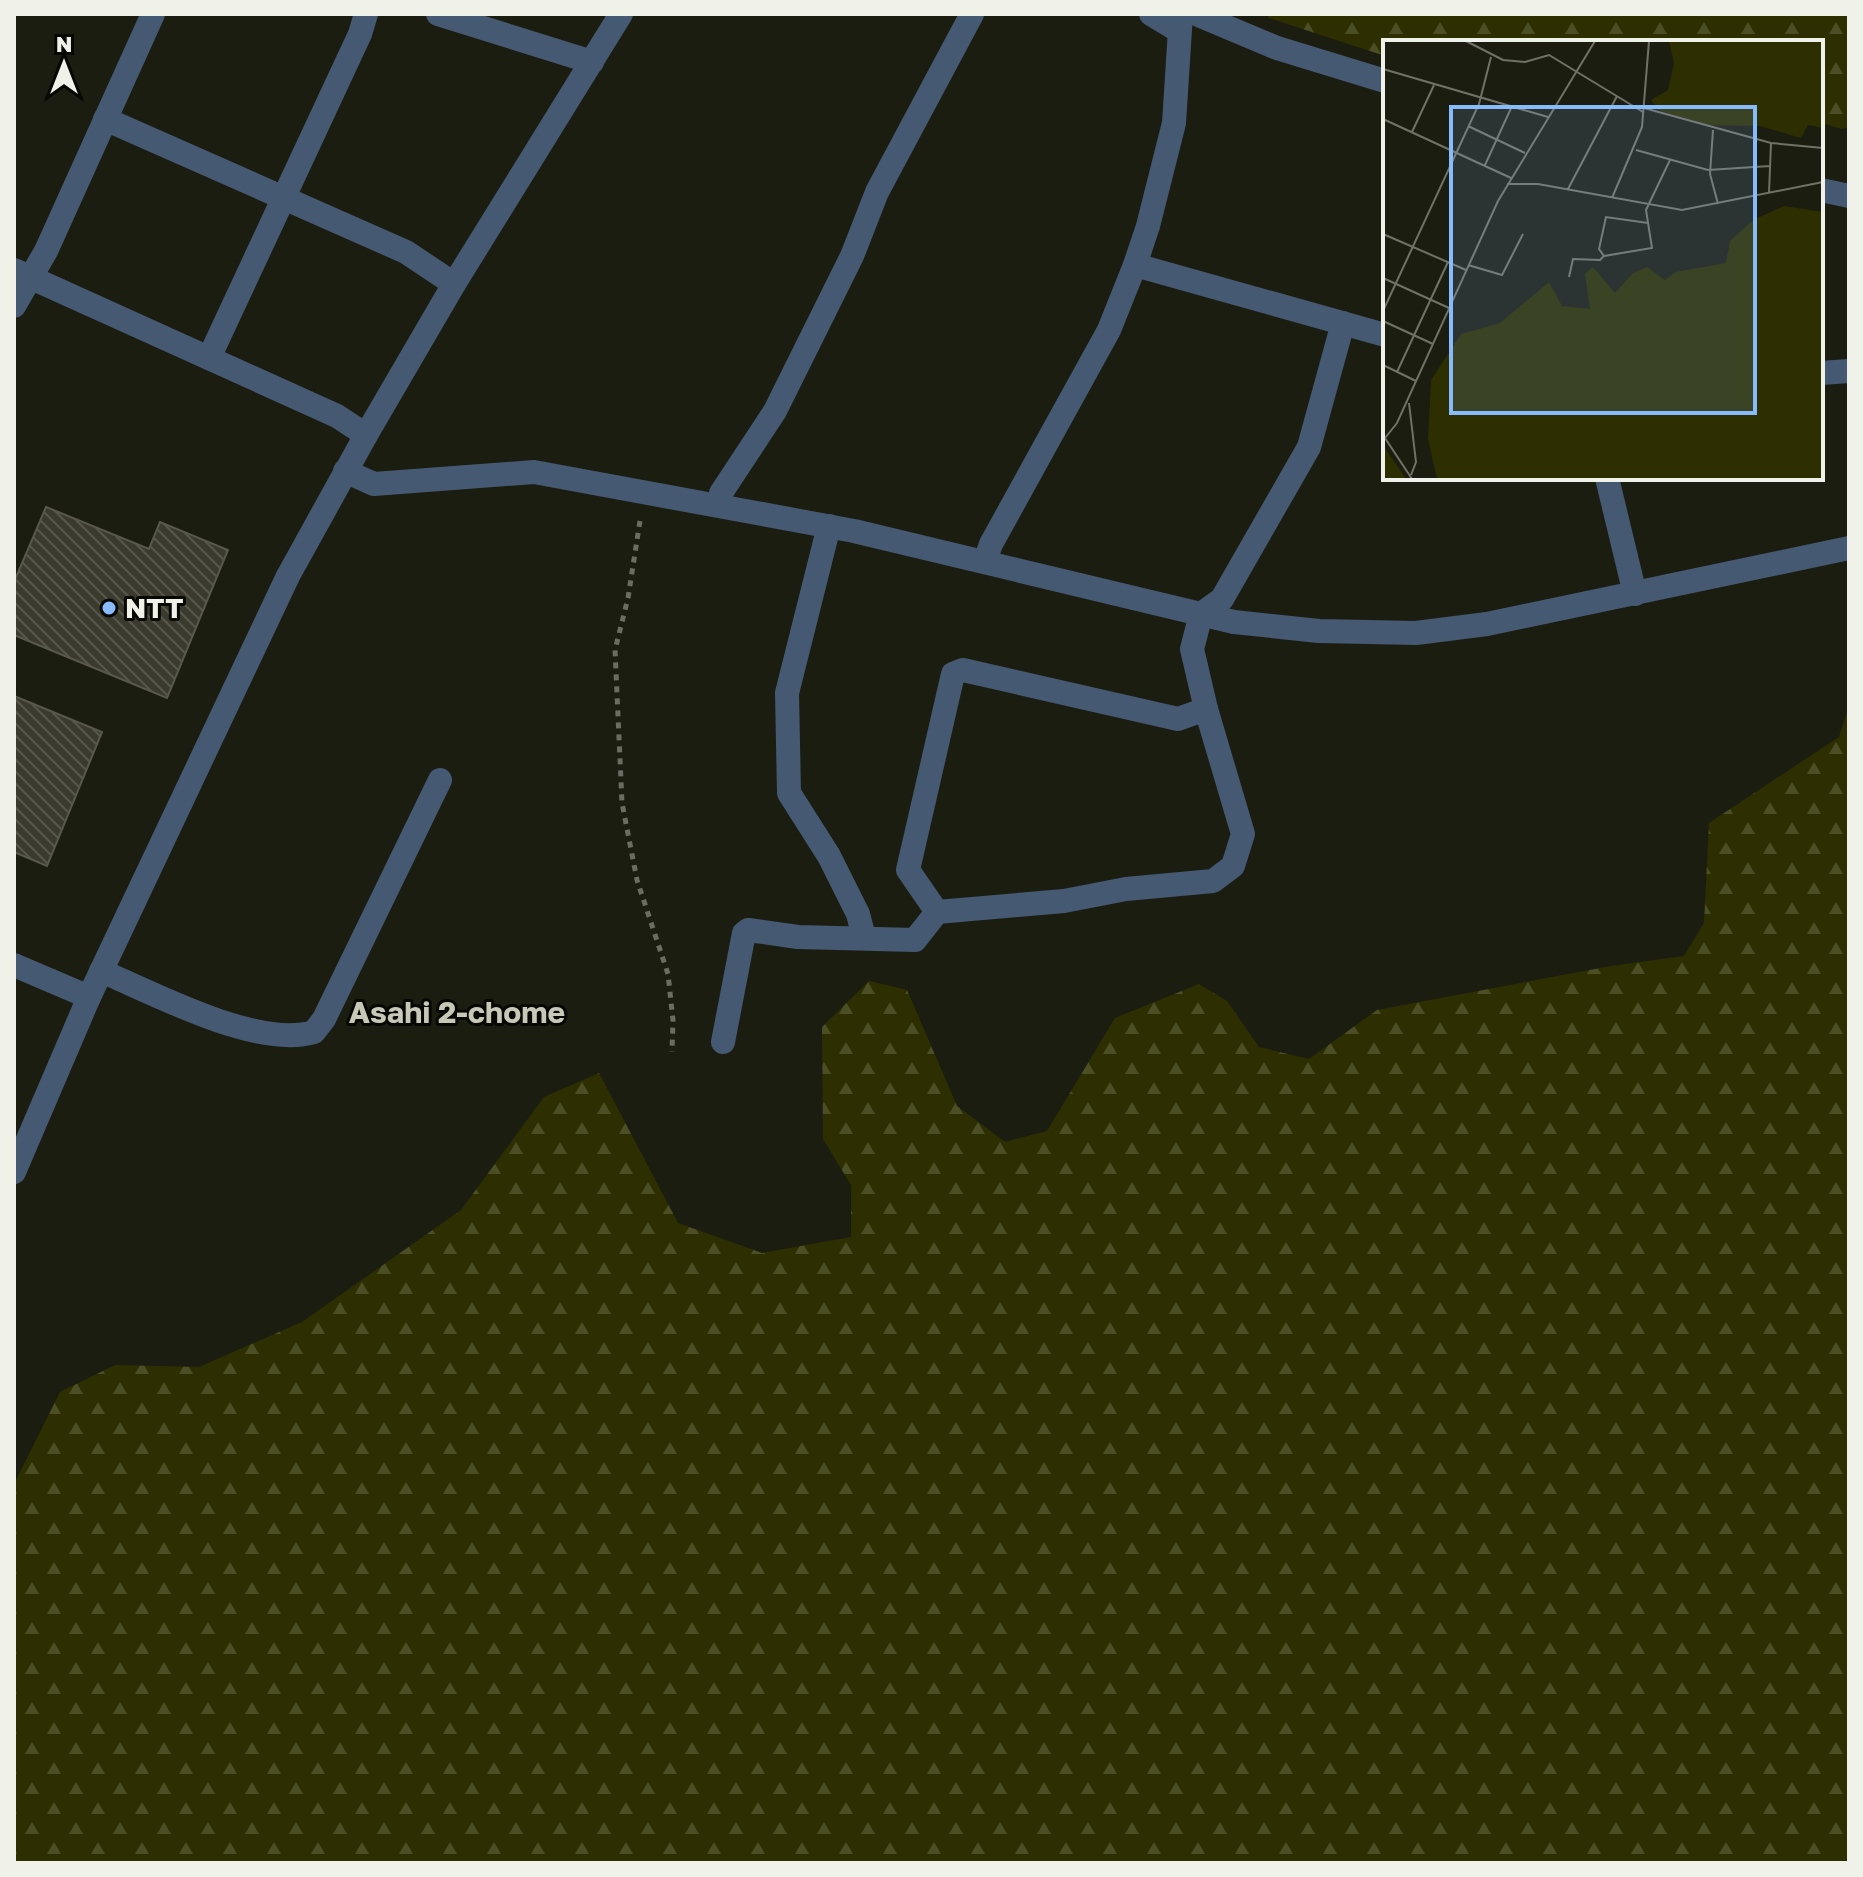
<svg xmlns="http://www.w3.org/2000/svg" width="1863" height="1877" font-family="'Golos Text',sans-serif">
  <defs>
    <pattern id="forest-firs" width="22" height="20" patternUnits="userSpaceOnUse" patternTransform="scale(2)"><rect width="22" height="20" fill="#2d2f00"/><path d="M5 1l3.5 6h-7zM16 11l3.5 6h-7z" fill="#4c4e25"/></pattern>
    <pattern id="building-back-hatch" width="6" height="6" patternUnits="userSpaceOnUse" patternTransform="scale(2)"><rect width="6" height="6" fill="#3a3b2e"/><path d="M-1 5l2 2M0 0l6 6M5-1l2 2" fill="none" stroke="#57584c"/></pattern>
  </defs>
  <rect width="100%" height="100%" fill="#1c1d11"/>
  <!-- forest -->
  <g fill="url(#forest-firs)">
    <path d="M1267,14h582v113l-7,2 -21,-6v-81h-436v14l-116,-38z"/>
    <path d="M1849,706v1157h-1835v-379l46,-92 55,-27 84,2 103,-45 159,-112 83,-113 55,-24 79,150 84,30 89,-16v-52l-28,-46 -1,-112 47,-46 38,9 50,116 48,36 42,-11 68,-113 84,-34 28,17 32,46 50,12 68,-49 234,-44 73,-10 20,-33 5,-100 130,-86z"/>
  </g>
  <!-- building -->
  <g fill="url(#building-back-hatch)" stroke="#58594b" stroke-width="2">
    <path d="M46,507l103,42 11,-27 68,28 -61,148 -153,-63v-53z"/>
    <path d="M14,696l88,36 -55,134 -33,-14z"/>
  </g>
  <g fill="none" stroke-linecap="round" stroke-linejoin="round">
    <!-- path -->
    <path stroke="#6c6d62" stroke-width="5" stroke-dasharray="6 6" stroke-linecap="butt" d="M640,521l-12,77 -13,52 7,153 15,77 31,94 5,46 -1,32"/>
    <!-- minor -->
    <g stroke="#455972" stroke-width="24">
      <path d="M438,14l154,48"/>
      <path d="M1151,14l28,17"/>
      <path d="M1196,14l81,34 108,33"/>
      <path d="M105,119l301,133 48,32"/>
      <path d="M1821,190l28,6"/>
      <path d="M1135,265l250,70"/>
      <path d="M14,270l323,146 29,19"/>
      <path d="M14,306l32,-55 107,-237"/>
      <path d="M209,358l151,-324 6,-20"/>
      <path d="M1821,373l28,-2"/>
      <path d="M345,471l29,13 160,-12 320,59 380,91 85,9 97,2 71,-9 362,-76"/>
      <path d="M1607,478l28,116"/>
      <path d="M719,505l2,-12 54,-82 77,-155 25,-64 95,-178"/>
      <path d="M829,526l-42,167 2,100 40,63 29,58 6,23"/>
      <path d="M985,561l6,-17 118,-214 26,-65 13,-39 26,-103 7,-109"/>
      <path d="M937,912l127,-11 62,-12 87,-8 20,-15 10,-32 -37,-125 -14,-60 9,-35 21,-15 87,-152 34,-124"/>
      <path d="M14,965l75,32"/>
      <path d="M101,971c55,23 156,78 213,61l10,-13 116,-239"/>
      <path d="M723,1042l21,-109 4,-3 50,7 117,3 22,-28 -29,-42 45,-196 10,-4 215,49 28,-10"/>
      <path d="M14,1172l75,-175 199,-421 78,-141 88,-151 167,-270"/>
    </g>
  </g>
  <!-- markers -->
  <circle fill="#87bbfb" stroke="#070703" stroke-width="3" cx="109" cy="608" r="8"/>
  <g text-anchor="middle" stroke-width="6" stroke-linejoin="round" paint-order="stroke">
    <!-- poi labels -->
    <g font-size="28" font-weight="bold" fill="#f0f1e9" stroke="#070703" text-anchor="start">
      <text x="125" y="618">NTT</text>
    </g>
    <!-- neighbourhood labels -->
    <g font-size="30" font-weight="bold" fill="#c7c8b8" stroke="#070703">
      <text x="457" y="1023">Asahi 2-chome</text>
    </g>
  </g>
  <!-- overview -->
  <g transform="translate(1383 40)">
    <rect width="440" height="440" fill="#1c1d11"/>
    <path d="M286,1h154v87l-15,-3 -7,13 -41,-12 -52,-1 -50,-15 -7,-10 17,-10 6,-27zM401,166l39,6v267h-386l-9,-40 3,-59 30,-46 39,-11 49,-41 13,24 28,3 -5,-35 8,-7 22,26 18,-20 14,-6 18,13 11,-8 50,-9 4,-22 23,-21z" fill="#2d2f00"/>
    <path d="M0,405l23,34h-23z" fill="#2d2f00"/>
    <path fill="none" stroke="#717267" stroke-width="2" d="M83,1l37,19 22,2 24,-7 94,57M0,29l165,48M261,68l127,35 52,5M0,79l128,59M85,86l57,27M330,90l-3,44 8,30M29,92l22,-47M253,110l72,20 62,-4M102,125l27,-59M124,144h31l144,26 141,-28M185,149l49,-93M386,153l2,-50M229,158l30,-71 7,-86M0,194l83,36M221,216l48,-8 -6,-38 24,-50M85,225l34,10 21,-41M186,237l4,-18 27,1 4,-4 -5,-7 7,-32 42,6M0,238l66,30M0,271l96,-207 12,-47M0,281l50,23M0,325l33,16M14,332l51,-110M26,363l7,59 -5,13M0,395l29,44M2,398l12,-15 101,-222 97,-160"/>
    <path fill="#87bbfb" fill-opacity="0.15" stroke="#87bbfb" stroke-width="4" d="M68,67h304v306h-304z"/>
    <rect width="440" height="440" fill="none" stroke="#f0f1e9" stroke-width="4"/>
  </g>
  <!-- border -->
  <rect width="1863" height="1877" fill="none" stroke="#f0f1e9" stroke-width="32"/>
  <!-- north arrow -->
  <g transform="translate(64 64)" stroke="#070703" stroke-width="6" paint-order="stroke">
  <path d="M0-6L14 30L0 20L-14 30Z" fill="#f0f1e9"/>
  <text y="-12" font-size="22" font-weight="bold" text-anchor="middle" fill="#f0f1e9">N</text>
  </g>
</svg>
